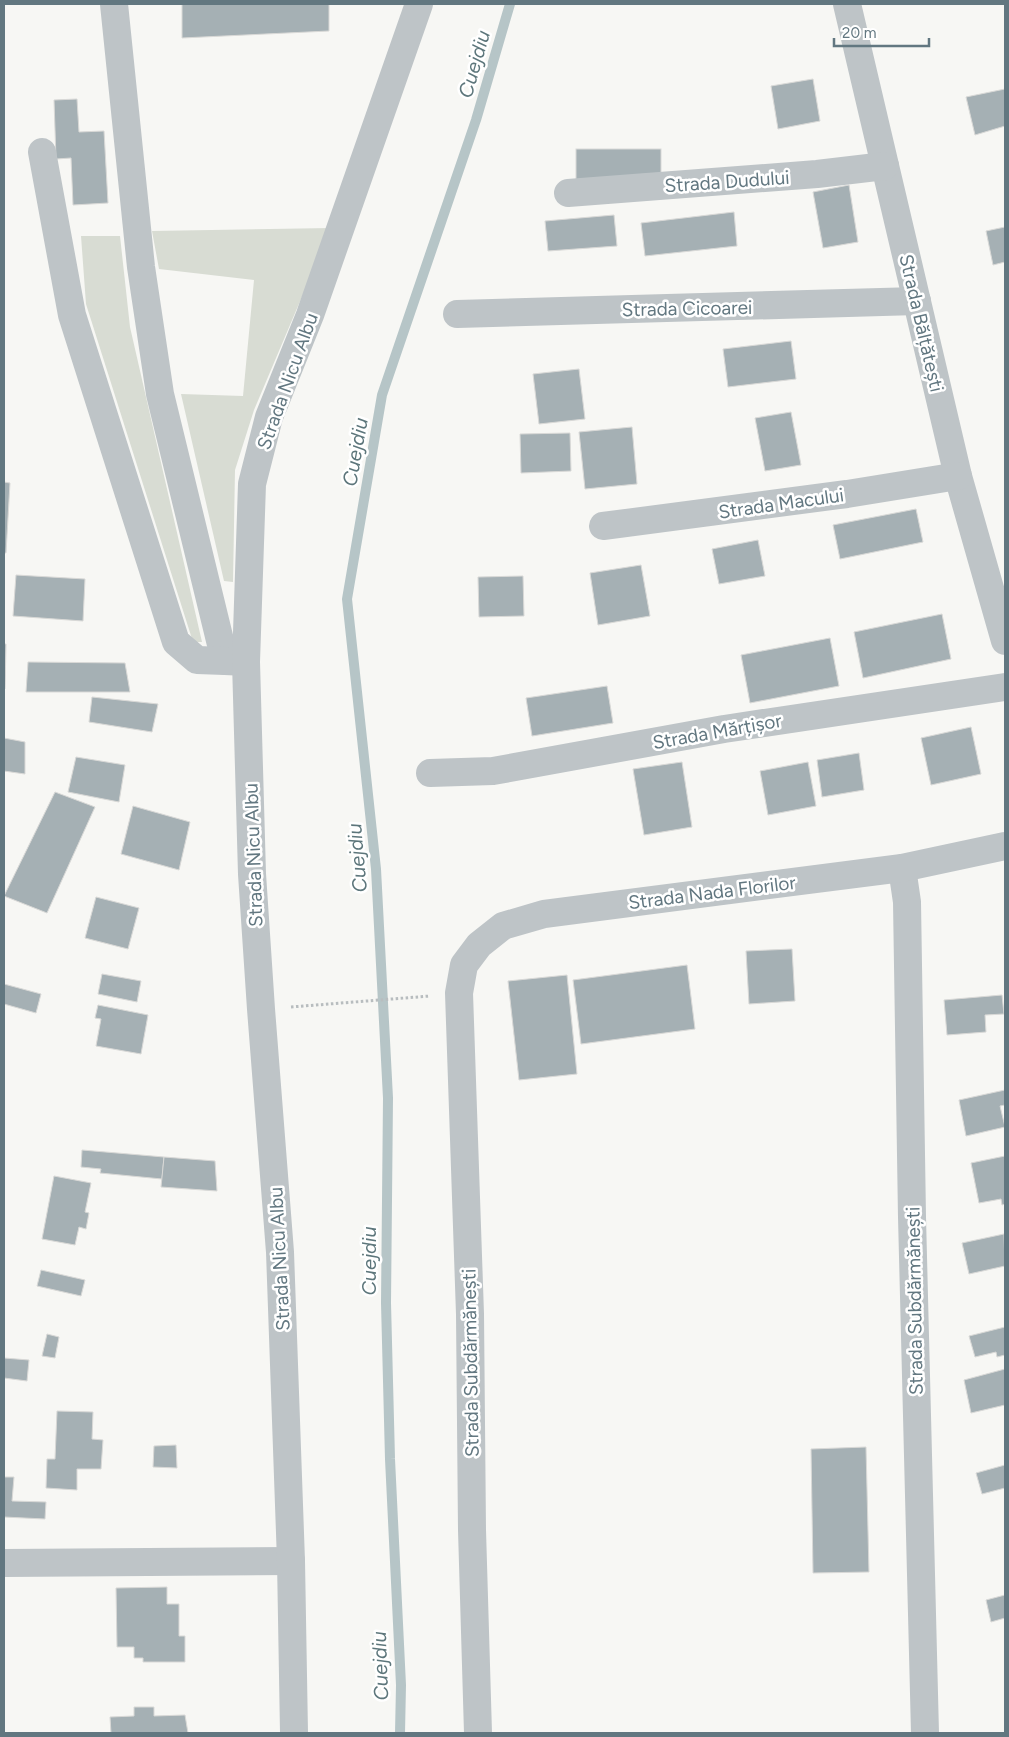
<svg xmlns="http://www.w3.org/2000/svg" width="1009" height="1737" font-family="Figtree,sans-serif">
  <rect width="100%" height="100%" fill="#f7f7f4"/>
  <!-- green -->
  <g fill="#d8dcd3">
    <path d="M331,228l-77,182 -19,60 -2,112 -9,-1 -43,-187 62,2 11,-116 -95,-11 -7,-38z"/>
    <path d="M81,236h39l10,91 72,315h-9l-107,-338z"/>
  </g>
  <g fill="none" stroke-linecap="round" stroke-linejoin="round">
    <!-- stream -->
    <path stroke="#b6c5c7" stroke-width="10" d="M400,1733l1,-48 -11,-226 -4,-156 2,-205 -12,-229 -29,-270 35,-204 94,-275 34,-116"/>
  </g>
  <!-- building -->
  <g fill="#a5b0b4" stroke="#d9d9d7">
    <path d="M182,4h147v27l-147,7z"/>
    <path d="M813,79l7,42 -42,8 -7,-43z"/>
    <path d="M1005,89v37l-30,9 -9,-38z"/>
    <path d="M77,99l2,33 25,-1 4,72 -35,2 -2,-47 -15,1 -2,-59z"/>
    <rect x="576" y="149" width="85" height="31"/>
    <path d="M849,185l9,57 -35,6 -10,-56z"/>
    <path d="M734,212l3,34 -92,10 -4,-33z"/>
    <path d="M614,215l3,31 -69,5 -3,-30z"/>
    <path d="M1005,227v35l-12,3 -7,-34z"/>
    <path d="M791,341l5,38 -68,8 -5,-38z"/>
    <path d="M579,369l6,50 -46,5 -6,-50z"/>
    <path d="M791,412l10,53 -36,6 -10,-53z"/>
    <path d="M632,427l5,57 -52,5 -6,-57z"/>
    <path d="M570,433l1,38 -50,2 -1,-39z"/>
    <path d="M4,482l6,1 -4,70h-2z"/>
    <path d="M916,509l7,33 -83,17 -7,-34z"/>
    <path d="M758,540l7,36 -46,8 -7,-35z"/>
    <path d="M641,565l9,51 -52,9 -8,-52z"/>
    <path d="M16,575l69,4 -2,42 -70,-5z"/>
    <path d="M523,576l1,40 -45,1 -1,-40z"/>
    <path d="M942,614l9,45 -88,19 -9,-46z"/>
    <path d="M830,638l9,48 -89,17 -9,-48z"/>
    <path d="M4,644h2l-1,45h-1z"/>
    <path d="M28,662l97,1 5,29h-104z"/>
    <path d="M607,686l6,37 -81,13 -6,-38z"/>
    <path d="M92,697l66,7 -6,28 -63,-10z"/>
    <path d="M971,727l10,47 -50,11 -10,-47z"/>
    <path d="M4,738l21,4v32l-21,-3z"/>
    <path d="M859,753l5,37 -42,7 -5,-37z"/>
    <path d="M76,757l49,8 -6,37 -51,-10z"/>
    <path d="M682,762l10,65 -48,8 -11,-66z"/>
    <path d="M808,762l8,44 -48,9 -8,-44z"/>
    <path d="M55,792l40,15 -48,106 -43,-17z"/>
    <path d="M133,806l57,16 -11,48 -58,-16z"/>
    <path d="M96,897l43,11 -11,41 -43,-11z"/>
    <path d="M792,949l3,52 -46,3 -3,-53z"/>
    <path d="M687,965l8,64 -114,15 -8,-64z"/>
    <path d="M102,974l39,7 -4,21 -39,-8z"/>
    <path d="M567,975l10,99 -58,6 -11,-99z"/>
    <path d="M4,984l37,10 -5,19 -32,-9z"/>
    <path d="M1002,995l2,19 -19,1 1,17 -39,3 -3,-35z"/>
    <path d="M98,1005l50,10 -7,39 -45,-8 5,-27 -6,-1z"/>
    <path d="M1005,1090v15l-5,1 5,21 -39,9 -7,-36z"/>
    <path d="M82,1150l82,7 -2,22 -62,-6 1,-4 -20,-2z"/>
    <path d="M1005,1156v48l-3,1 -1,-6 -22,4 -8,-40z"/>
    <path d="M164,1157l51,4 2,30 -56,-4z"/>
    <path d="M54,1176l37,7 -6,29 4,1 -3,16 -7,-2 -4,18 -33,-6z"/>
    <path d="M1004,1234l1,32 -36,8 -7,-31z"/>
    <path d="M41,1270l44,10 -4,16 -44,-10z"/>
    <path d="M1005,1327v28l-8,2 -1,-5 -21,5 -6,-21z"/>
    <path d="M47,1334l12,3 -4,21 -13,-2z"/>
    <path d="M4,1358l25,2 -2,21 -23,-3z"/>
    <path d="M1005,1369v36l-34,8 -7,-33z"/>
    <path d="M57,1411l36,1 -1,27 11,1 -2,29h-24v21l-31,-2 1,-29h8z"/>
    <path d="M176,1445l1,23 -24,-1 1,-21z"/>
    <path d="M866,1447l3,125 -56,1 -2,-124z"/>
    <path d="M1005,1465v23l-23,6 -6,-21z"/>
    <path d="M4,1477h10l-2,24 34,1 -1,17 -41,-2z"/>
    <path d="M167,1587v17h12v32h6v26h-42v-4h-9v-11h-17l-1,-59z"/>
    <path d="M1005,1595v23l-14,4 -5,-22z"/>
    <path d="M134,1707h20v9l31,-1 3,18h-77l-1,-16 24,-1z"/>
  </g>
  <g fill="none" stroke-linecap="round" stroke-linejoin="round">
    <!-- path -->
    <path stroke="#b8bdbf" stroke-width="3" stroke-dasharray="2.5 2.5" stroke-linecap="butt" d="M291,1007l139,-11"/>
    <!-- minor -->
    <g stroke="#bec4c7" stroke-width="28">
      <path d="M114,4l27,263 19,127 65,267 21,1"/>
      <path d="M847,4l111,472 47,165"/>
      <path d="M42,152l30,163 104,327 21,18 28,1"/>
      <path d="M568,193l249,-19 68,-8"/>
      <path d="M457,314l460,-13"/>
      <path d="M603,526l244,-32 111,-18"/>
      <path d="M430,773l63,-2 231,-42 281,-42"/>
      <path d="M902,868l5,34 5,315 13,516"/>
      <path d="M4,1563l287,-2"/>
      <path d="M294,1733l-3,-172 -11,-309 -19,-243 -9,-135 -6,-212 6,-178 17,-67 41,-102 109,-311"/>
      <path d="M478,1733l-6,-203 -2,-216 -11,-321 5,-28 15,-20 24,-19 41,-12 358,-46 103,-22"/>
    </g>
  </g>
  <g text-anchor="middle" stroke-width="5" stroke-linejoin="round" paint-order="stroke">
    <!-- street labels -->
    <g font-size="19" fill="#627780" stroke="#fff">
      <text transform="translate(727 181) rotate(-4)" y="7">Strada Dudului</text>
      <text transform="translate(687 308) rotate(-1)" y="7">Strada Cicoarei</text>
      <text transform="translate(922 323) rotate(77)" y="7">Strada Bălțătești</text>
      <text transform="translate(287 381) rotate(-70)" y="7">Strada Nicu Albu</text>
      <text transform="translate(781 503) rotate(-8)" y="7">Strada Macului</text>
      <text transform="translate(717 731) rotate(-10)" y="7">Strada Mărțișor</text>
      <text transform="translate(253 855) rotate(-92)" y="7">Strada Nicu Albu</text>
      <text transform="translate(712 892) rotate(-7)" y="7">Strada Nada Florilor</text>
      <text transform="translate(279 1259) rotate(-93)" y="7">Strada Nicu Albu</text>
      <text transform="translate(914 1301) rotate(-91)" y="7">Strada Subdărmănești</text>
      <text transform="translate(470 1363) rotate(-91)" y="7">Strada Subdărmănești</text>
    </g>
    <!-- water labels -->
    <g font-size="20" font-style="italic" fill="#5d767b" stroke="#fff">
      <text transform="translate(474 64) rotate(-74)" y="7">Cuejdiu</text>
      <text transform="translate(355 452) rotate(-80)" y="7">Cuejdiu</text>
      <text transform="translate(357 858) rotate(-95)" y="7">Cuejdiu</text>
      <text transform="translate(369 1261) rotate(-90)" y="7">Cuejdiu</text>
      <text transform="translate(380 1666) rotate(-92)" y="7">Cuejdiu</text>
    </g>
  </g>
  <!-- border -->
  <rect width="1009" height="1737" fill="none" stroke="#627780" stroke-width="10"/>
  <!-- scale -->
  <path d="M834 38v8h95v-8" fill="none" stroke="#627780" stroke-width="2.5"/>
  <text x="842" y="38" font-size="15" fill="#627780" stroke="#ffffff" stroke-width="4" paint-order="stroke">20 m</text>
</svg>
